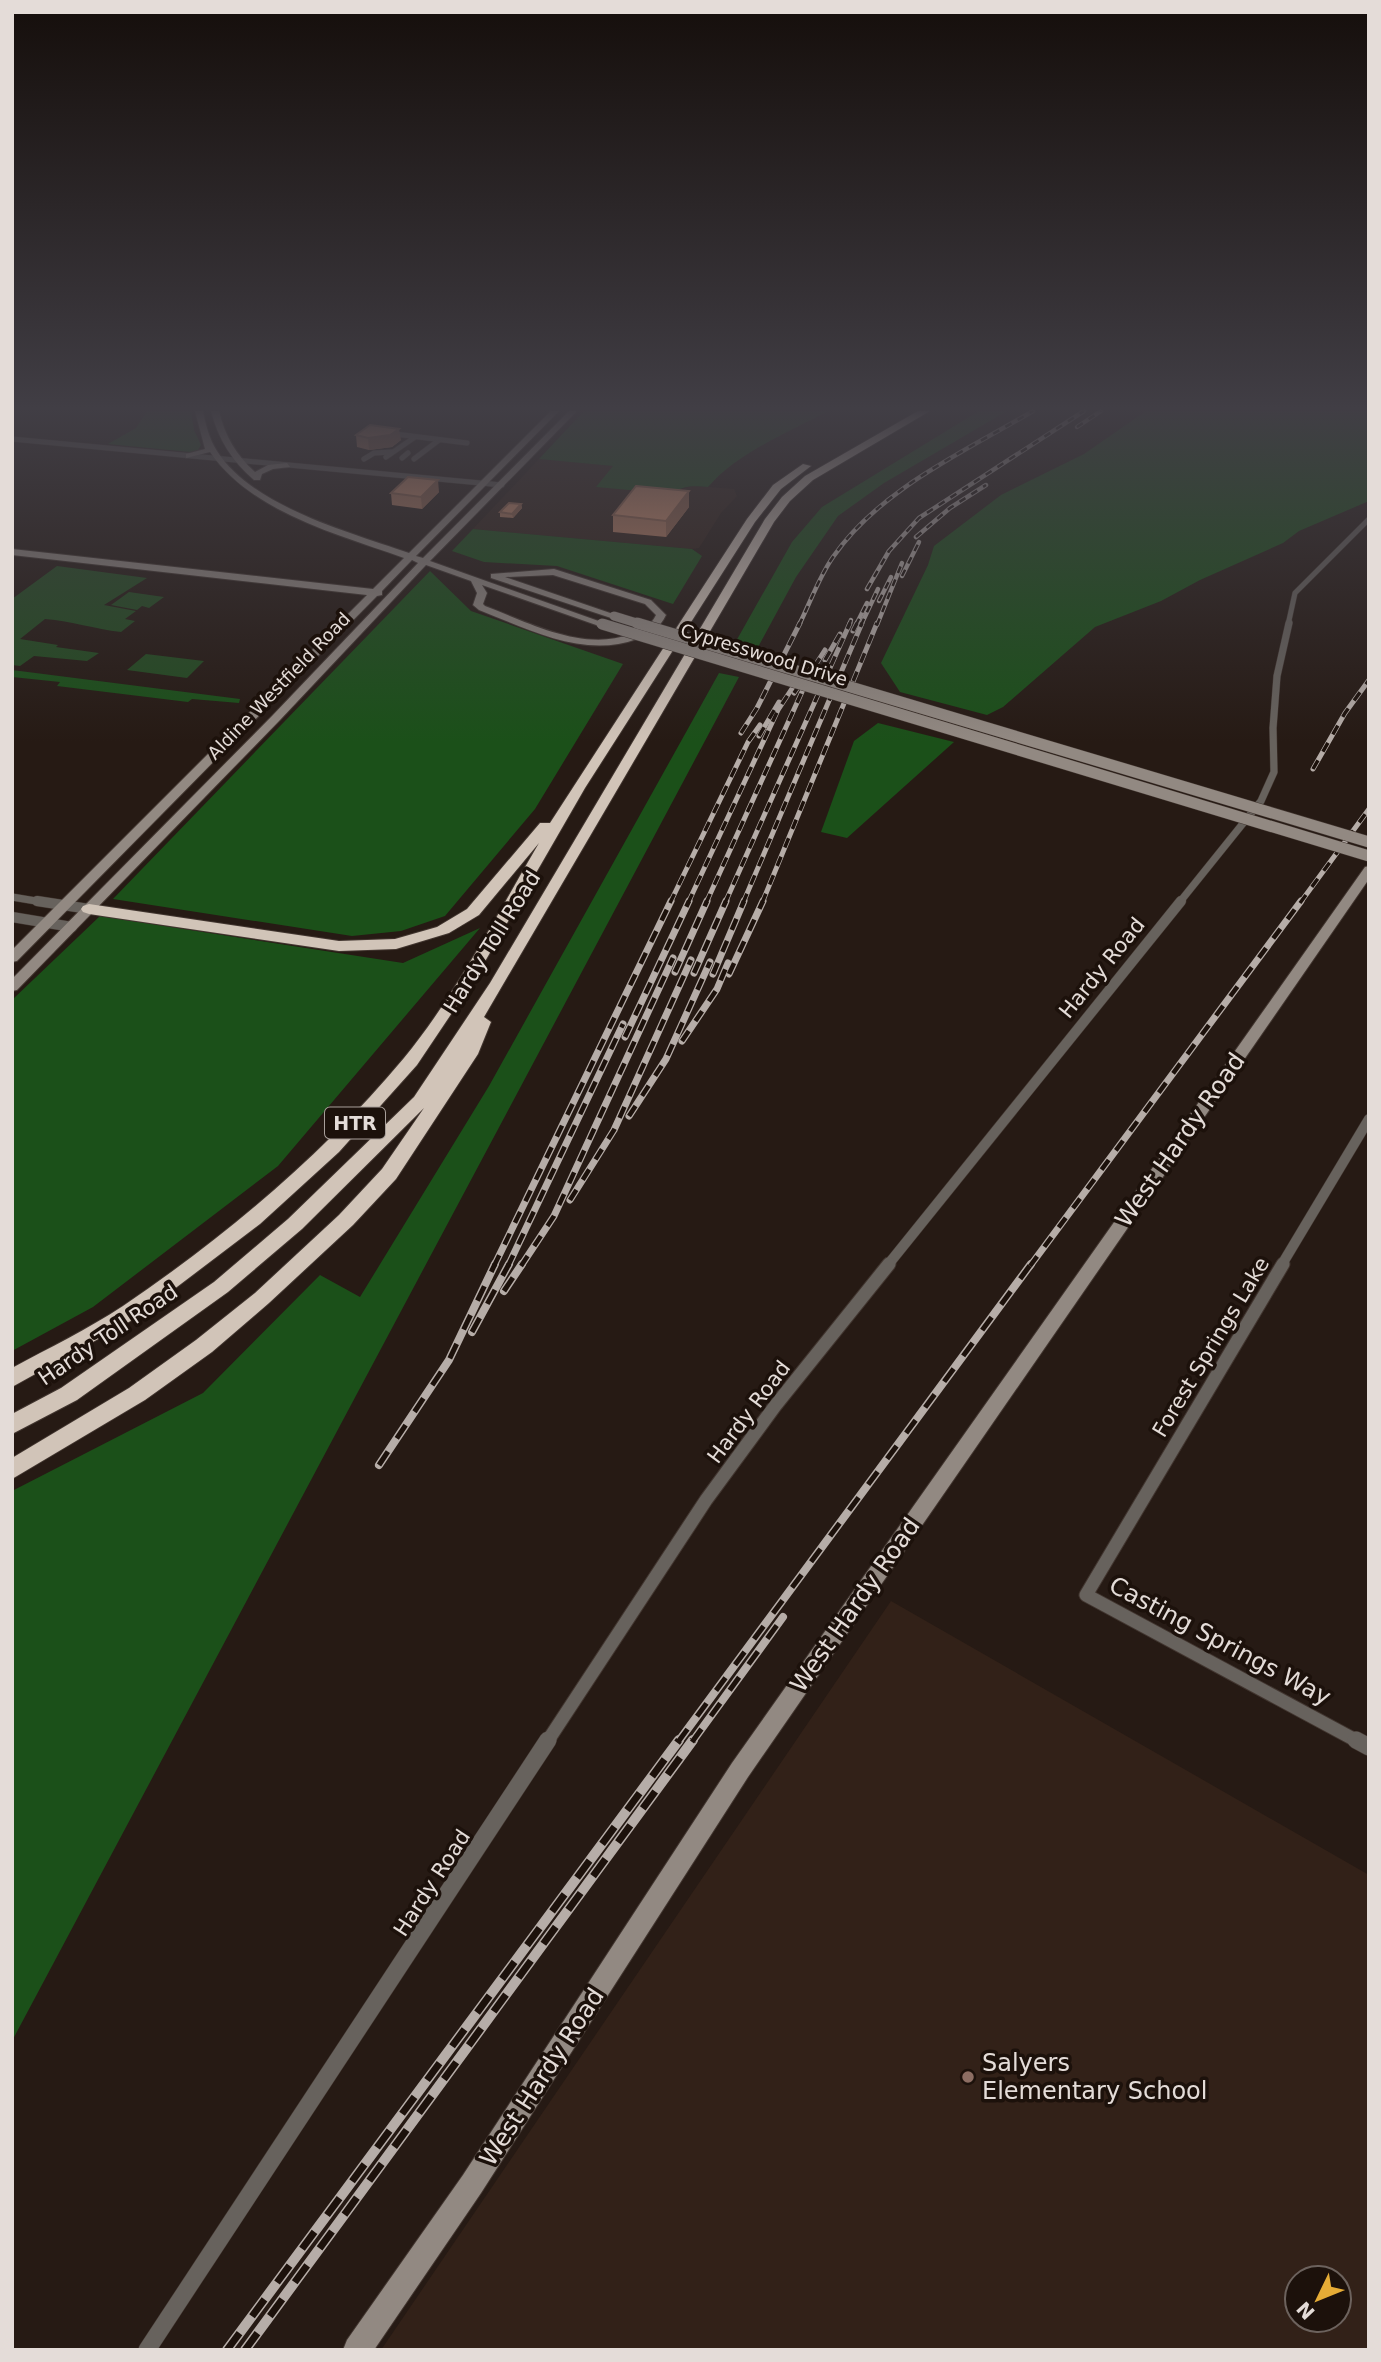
<svg xmlns="http://www.w3.org/2000/svg" width="1381" height="2362" font-family="'DejaVu Sans',sans-serif">
  <rect width="100%" height="100%" fill="#261a14"/>
  <!-- built -->
  <g fill="#322118" fill-rule="evenodd">
    <path d="M539,459l75,7 63,24 16,-4 15,1 26,2 3,7 -16,17 -22,35 -7,1 -219,-20z"/>
    <path d="M891,1601l478,274v475h-988zM1297,2278h42v42h-42z"/>
  </g>
  <!-- green -->
  <g fill="#244b21">
    <path d="M57,566l90,12 -43,27 32,6 -11,8 10,2 -14,11c-27,-3 -49,-11 -76,-13l-25,20 38,6 -2,2 43,6 -12,8 -53,-5 -14,10 -8,-1v-66z"/>
    <path d="M129,592l35,5 -15,11 -7,-2 -5,4 -26,-5z"/>
    <path d="M146,654l58,7 -17,17 -60,-8z"/>
  </g>
  <!-- forest -->
  <g fill="#1b5019">
    <path d="M147,411h44l3,19 7,15 -3,5 -8,2 -82,-8 28,-16z"/>
    <path d="M584,411h244c-40,22 -90,41 -120,76 -12,-1 -26,-2 -35,7l-77,-7 17,-21 -74,-7z"/>
    <path d="M979,411h28l-123,72 -46,33 -42,61 -39,72 -22,-6 57,-101 30,-35z"/>
    <path d="M1146,411h223v90l-70,30 -16,12 -83,37 -39,21 -66,26 -92,80 -16,8 -87,-23 -19,-29 47,-98 6,-19 67,-51 83,-41z"/>
    <path d="M473,529l219,20 10,7 -29,48 -116,-38 -73,-4 -32,-11z"/>
    <path d="M430,571l41,40 152,53 -88,145 -90,107 -44,15 -49,5 -239,-37z"/>
    <path d="M12,670l228,29 -1,4 -47,-4 -4,3 -131,-16 3,-4 -48,-5z"/>
    <path d="M719,673l20,4 -727,1364v-550l191,-98 117,-118 40,22 129,-211z"/>
    <path d="M878,723l76,19 -107,96 -26,-6 33,-91z"/>
    <path d="M100,916l303,47 77,-35 -202,238 -185,141 -81,44v-351z"/>
  </g>
  <g fill="none" stroke-linecap="round" stroke-linejoin="round">
    <defs>
      <g id="street-far4">
        <path d="M387,433l80,10"/>
        <path d="M12,439l490,46"/>
        <path d="M386,457l29,-20"/>
        <path d="M402,458l6,-5"/>
        <path d="M364,459l10,-6 18,-1"/>
        <path d="M414,459l25,-19"/>
        <path d="M1288,625l7,-32 74,-74"/>
      </g>
      <g id="street-far3">
        <path d="M12,897l36,6"/>
        <path d="M1179,903l82,-102 13,-29 -1,-44 4,-52 12,-53"/>
      </g>
      <g id="street-far2">
        <path d="M37,901l52,8"/>
        <path d="M12,917l60,10"/>
        <path d="M887,1266l294,-365"/>
        <path d="M1281,1266l88,-147"/>
      </g>
      <g id="street-far1">
        <path d="M1283,1264l-197,331 273,147"/>
        <path d="M547,1742l159,-242 69,-94 114,-142"/>
      </g>
      <g id="street">
        <path d="M1356,1740l13,7"/>
        <path d="M147,2350l401,-610"/>
      </g>
      <g id="secondary">
        <path d="M195,411h8c3,15 6,27 14,40 36,56 132,81 192,102l142,-142h8l-143,145 7,2 146,-147h8l-147,150 177,63 -8,2 -117,-41 5,8 -4,11 2,2c45,17 98,46 146,28 10,-4 20,-8 25,-19l-11,-11 -92,-29 -48,2 114,39 -8,2 -120,-40v-4l63,-5 97,31 15,15c-6,13 -16,19 -29,24 -53,20 -109,-10 -158,-29l-6,-5 4,-12 -6,-12 -45,-16 -146,155 -263,270 -5,1v-12l260,-263 146,-153 -6,-3 -30,31v4l-5,1 -360,365 -5,1v-12l355,-355 -355,-40v-6l361,40 31,-31c-66,-24 -152,-45 -194,-106l-24,6v-4l19,-5z"/>
        <path d="M211,411h8c6,25 17,44 36,61l13,-7 19,-2 3,4 -17,2 -11,5 -2,6h-6c-22,-19 -36,-41 -43,-69z"/>
        <path d="M1369,866v13l-621,898 -267,416 -107,157h-31l4,-10 116,-165 269,-412 633,-896z"/>
      </g>
      <g id="highway">
        <path d="M918,411h12l-117,69 -23,21 -16,21 -290,495 7,5 -13,32 -82,125 -43,46 -84,78 -57,49 -67,48 -133,79v-21l117,-70 67,-48 59,-47 84,-78 43,-46 42,-61 -122,121 -74,63 -151,108 -65,34v-20l49,-26 153,-106 74,-63 126,-122 76,-114 275,-464 17,-22 23,-21z"/>
        <path d="M803,464l8,2 -30,23 -26,33 -170,266 -109,189 -59,88 -78,87 -79,72 -124,94 -124,69v-19c37,-20 76,-39 111,-62 103,-70 201,-152 281,-248 51,-62 94,-145 135,-215l-60,72 -30,18 -53,16 -57,2 -250,-37 -6,-2 -2,-3 2,-3 6,-2 250,37 56,-2 42,-12 30,-18 73,-86h10l197,-304 26,-34z"/>
      </g>
    </defs>
    <!-- street-far4 casing -->
    <use href="#street-far4" stroke="#41352f" stroke-width="6"/>
    <!-- street-far3 casing -->
    <use href="#street-far3" stroke="#41352f" stroke-width="8"/>
    <!-- street-far2 casing -->
    <use href="#street-far2" stroke="#41352f" stroke-width="11"/>
    <!-- street-far1 casing -->
    <use href="#street-far1" stroke="#41352f" stroke-width="15"/>
    <!-- street casing -->
    <use href="#street" stroke="#41352f" stroke-width="18"/>
    <!-- secondary casing -->
    <use href="#secondary" stroke="#41352f" stroke-width="2"/>
    <!-- highway casing -->
    <use href="#highway" stroke="#41352f" stroke-width="2"/>
    <!-- street-far4 -->
    <use href="#street-far4" stroke="#67625d" stroke-width="5"/>
    <!-- street-far3 -->
    <use href="#street-far3" stroke="#67625d" stroke-width="7"/>
    <!-- street-far2 -->
    <use href="#street-far2" stroke="#67625d" stroke-width="10"/>
    <!-- street-far1 -->
    <use href="#street-far1" stroke="#67625d" stroke-width="13"/>
    <!-- street -->
    <use href="#street" stroke="#67625d" stroke-width="17"/>
    <!-- secondary -->
    <use href="#secondary" fill="#928982" fill-rule="evenodd"/>
    <!-- highway -->
    <use href="#highway" fill="#d1c4b8" fill-rule="evenodd"/>
    <defs>
      <g id="rail-far4">
        <path d="M1077,427l24,-16"/>
        <path d="M916,537l34,-29 36,-23"/>
        <path d="M902,576l17,-34"/>
        <path d="M867,589l22,-38 30,-33 165,-107"/>
        <path d="M879,601l12,-24"/>
        <path d="M799,625c11,-22 20,-48 34,-68 47,-68 131,-105 200,-146"/>
        <path d="M849,625l2,-5"/>
        <path d="M856,625l11,-22"/>
        <path d="M861,625l17,-36"/>
        <path d="M877,625l25,-62"/>
      </g>
      <g id="rail-far3">
        <path d="M853,631l4,-8"/>
        <path d="M825,660l15,-26"/>
        <path d="M794,693l18,-27"/>
        <path d="M741,733l16,-25 43,-85"/>
        <path d="M759,736l20,-34"/>
        <path d="M1313,769l32,-56 24,-33"/>
        <path d="M670,903l78,-161 12,-17"/>
        <path d="M688,903l90,-193 17,-26"/>
        <path d="M706,903l105,-231 14,-22"/>
        <path d="M725,903l125,-280"/>
        <path d="M743,903l119,-280"/>
        <path d="M762,903l115,-280"/>
        <path d="M1300,903l69,-94"/>
      </g>
      <g id="rail-far2">
        <path d="M675,972l32,-71"/>
        <path d="M694,973l32,-72"/>
        <path d="M713,974l31,-73"/>
        <path d="M729,974l34,-73"/>
        <path d="M625,1037l64,-136"/>
        <path d="M682,1041l35,-52 11,-26"/>
        <path d="M629,1116l37,-57 44,-97"/>
        <path d="M570,1200l44,-70 77,-170"/>
        <path d="M494,1266l177,-365"/>
        <path d="M508,1266l115,-242"/>
        <path d="M521,1266l33,-50 119,-258"/>
        <path d="M1030,1266l271,-365"/>
      </g>
      <g id="rail-far1">
        <path d="M504,1291l18,-27"/>
        <path d="M472,1332l37,-68"/>
        <path d="M379,1465l70,-105 46,-96"/>
        <path d="M678,1742l353,-478"/>
        <path d="M692,1742l91,-125"/>
      </g>
      <g id="rail">
        <path d="M227,2350l452,-610"/>
        <path d="M245,2350l448,-610"/>
      </g>
    </defs>
    <!-- rail-far4 casing -->
    <use href="#rail-far4" stroke="#b6ada8" stroke-width="4.5"/>
    <!-- rail-far3 casing -->
    <use href="#rail-far3" stroke="#b6ada8" stroke-width="5"/>
    <!-- rail-far2 casing -->
    <use href="#rail-far2" stroke="#b6ada8" stroke-width="7"/>
    <!-- rail-far1 casing -->
    <use href="#rail-far1" stroke="#b6ada8" stroke-width="8"/>
    <!-- rail casing -->
    <use href="#rail" stroke="#b6ada8" stroke-width="10"/>
    <!-- rail-far4 -->
    <use href="#rail-far4" stroke="#1c110b" stroke-width="2.5" stroke-dasharray="7" stroke-linecap="butt"/>
    <!-- rail-far3 -->
    <use href="#rail-far3" stroke="#1c110b" stroke-width="3.5" stroke-dasharray="10" stroke-linecap="butt"/>
    <!-- rail-far2 -->
    <use href="#rail-far2" stroke="#1c110b" stroke-width="4.5" stroke-dasharray="12" stroke-linecap="butt"/>
    <!-- rail-far1 -->
    <use href="#rail-far1" stroke="#1c110b" stroke-width="5" stroke-dasharray="16" stroke-linecap="butt"/>
    <!-- rail -->
    <use href="#rail" stroke="#1c110b" stroke-width="7" stroke-dasharray="21" stroke-linecap="butt"/>
    <defs>
      <path id="secondary-bridge-far1" d="M614,616l29,9"/>
      <g id="secondary-bridge">
        <path d="M637,623l732,219"/>
        <path d="M602,624l767,232"/>
      </g>
    </defs>
    <!-- secondary-bridge-far1 casing -->
    <use href="#secondary-bridge-far1" stroke="#41352f" stroke-width="10" stroke-linecap="butt"/>
    <!-- secondary-bridge casing -->
    <use href="#secondary-bridge" stroke="#41352f" stroke-width="12" stroke-linecap="butt"/>
    <!-- secondary-bridge-far1 -->
    <use href="#secondary-bridge-far1" stroke="#928982" stroke-width="9"/>
    <!-- secondary-bridge -->
    <use href="#secondary-bridge" stroke="#928982" stroke-width="11"/>
  </g>
  <!-- wall -->
  <g fill="#c48565">
    <path d="M356,435l45,5 -9,7 -23,3 -12,-3z"/>
    <path d="M439,492l-17,17 -30,-4 -1,-12z"/>
    <path d="M521,504l1,4 -9,10 -13,-1v-5z"/>
    <path d="M689,507l-23,30 -53,-5v-17z"/>
  </g>
  <!-- shaded-wall -->
  <g fill="#a06c52">
    <path d="M399,429l2,11 -9,7 -23,3 -1,-12z"/>
    <path d="M438,480l1,12 -17,17 -1,-12z"/>
    <path d="M689,491v16l-23,30v-16z"/>
    <path d="M521,504l1,4 -9,10 -1,-4z"/>
  </g>
  <!-- building -->
  <g fill="#e49b75" stroke="#a06c52" stroke-width="2">
    <path d="M370,425l29,4 -9,6 -22,3 -12,-3z"/>
    <path d="M408,477l30,3 -17,17 -30,-4z"/>
    <path d="M636,486l53,5 -23,30 -53,-6z"/>
    <path d="M509,503l12,1 -9,10 -12,-2z"/>
  </g>
  <!-- sky -->
  <linearGradient id="sky" x2="0" y2="1"><stop stop-color="#150e0b"/><stop offset="0.55" stop-color="#413e45"/><stop offset="1" stop-color="#413e45" stop-opacity="0"/></linearGradient>
  <rect width="1381" height="742" fill="url(#sky)"/>
  <!-- markers -->
  <circle fill="#8d6e63" stroke="#1c110b" stroke-width="2.5" cx="968" cy="2077" r="7"/>
  <g text-anchor="middle" stroke-width="7" stroke-linejoin="round" paint-order="stroke">
    <!-- far-street labels -->
    <g font-size="18" fill="#e4dcd8" stroke="#1c110b">
      <text transform="translate(764 655) rotate(17)" y="6">Cypresswood Drive</text>
      <text transform="translate(279 686) rotate(-46)" y="6">Aldine Westfield Road</text>
    </g>
    <!-- shield labels -->
    <rect fill="#1c110b" stroke="#a89f9a" stroke-width="2" x="325" y="1107.5" width="60" height="31" rx="5"/>
    <g font-size="19" font-weight="bold" fill="#e4dcd8">
      <text x="355" y="1130">HTR</text>
    </g>
    <!-- street labels -->
    <g font-size="21" fill="#e4dcd8" stroke="#1c110b">
      <text transform="translate(492 942) rotate(-58)" y="7">Hardy Toll Road</text>
      <text transform="translate(1102 968) rotate(-51)" y="7">Hardy Road</text>
      <text transform="translate(108 1335) rotate(-34)" y="7">Hardy Toll Road</text>
      <text transform="translate(1211 1347) rotate(-59)" y="7">Forest Springs Lake</text>
      <text transform="translate(749 1412) rotate(-53)" y="7">Hardy Road</text>
      <text transform="translate(432 1883) rotate(-57)" y="7">Hardy Road</text>
    </g>
    <!-- near-street labels -->
    <g font-size="24" fill="#e4dcd8" stroke="#1c110b">
      <text transform="translate(1180 1140) rotate(-55)" y="8">West Hardy Road</text>
      <text transform="translate(855 1605) rotate(-55)" y="8">West Hardy Road</text>
      <text transform="translate(1220 1641) rotate(28)" y="8">Casting Springs Way</text>
      <text transform="translate(542 2077) rotate(-57)" y="8">West Hardy Road</text>
    </g>
    <!-- near-poi labels -->
    <g font-size="24" fill="#e4dcd8" stroke="#1c110b" text-anchor="start">
      <text x="982" y="2071">Salyers<tspan x="982" dy="28">Elementary School</tspan></text>
    </g>
  </g>
  <!-- border -->
  <rect width="1381" height="2362" fill="none" stroke="#e4dcd8" stroke-width="28"/>
  <!-- north arrow -->
  <g transform="translate(1318 2299) rotate(227)"><circle r="33" fill="#1c110b" stroke="#6c625d" stroke-width="2"/>
  <path d="M0-5L12 26L0 18L-12 26Z" fill="#e6ac36"/>
  <text y="-10" font-size="19" font-weight="bold" text-anchor="middle" fill="#e4dcd8">N</text>
  </g>
</svg>
